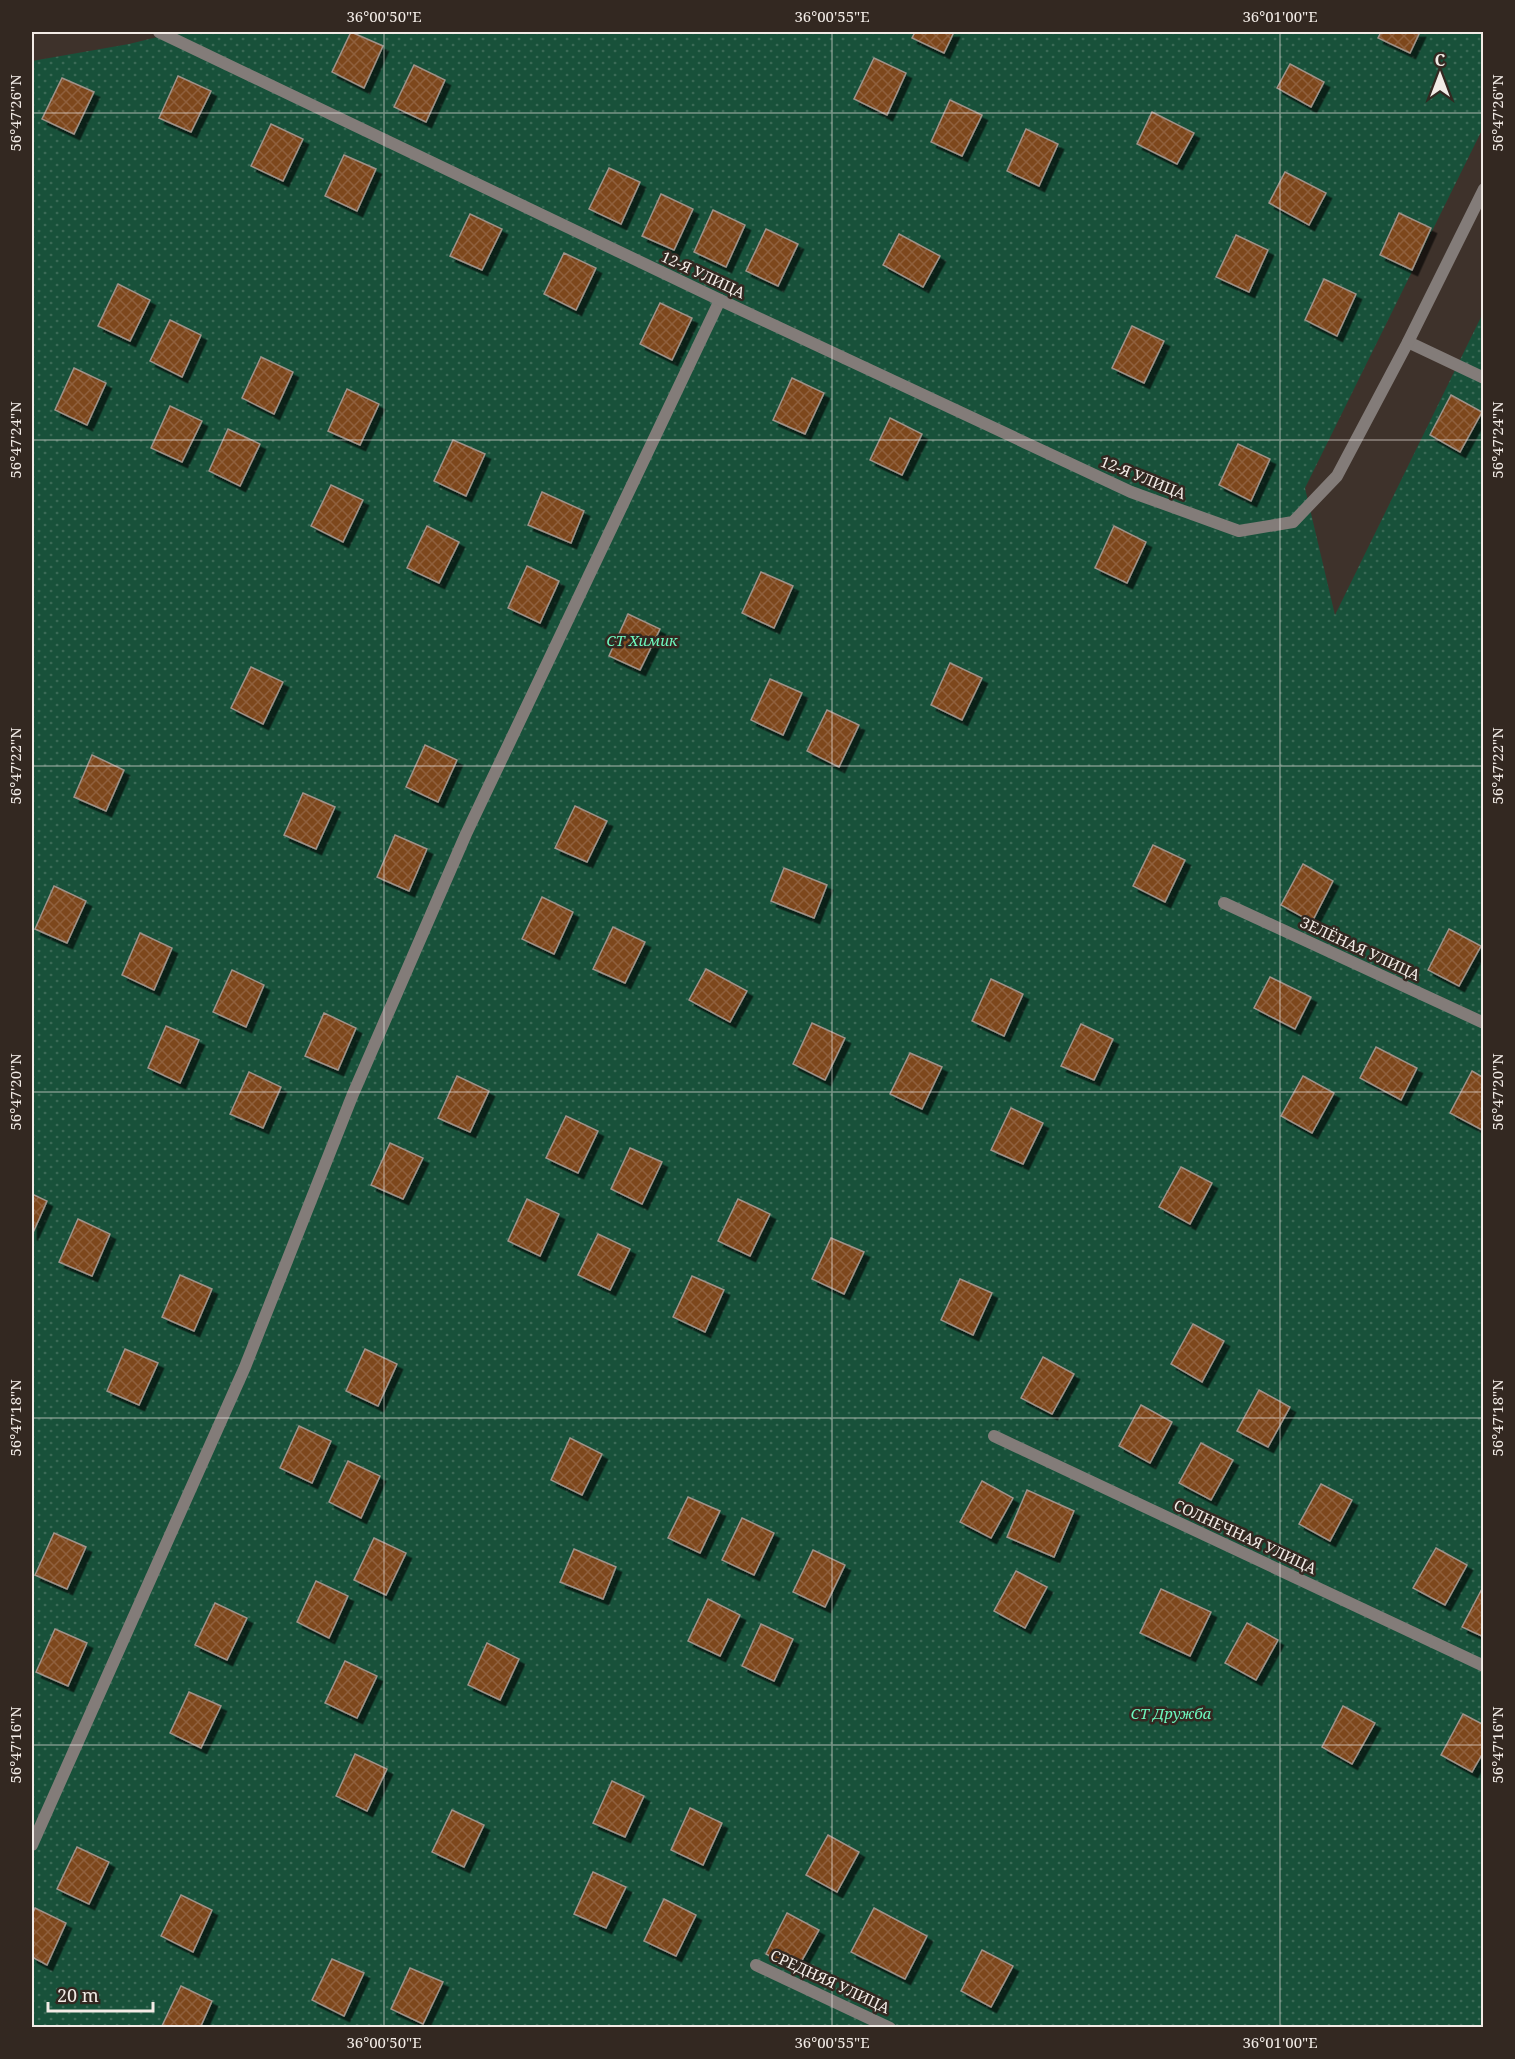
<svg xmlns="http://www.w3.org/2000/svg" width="1515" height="2059" font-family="'Noto Serif',serif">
  <defs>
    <pattern id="garden-dots" width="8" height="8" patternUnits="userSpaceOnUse" patternTransform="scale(1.5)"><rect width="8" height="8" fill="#18513a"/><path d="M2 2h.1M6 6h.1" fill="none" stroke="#3a6a56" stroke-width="1.8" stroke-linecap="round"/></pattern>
    <pattern id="building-cross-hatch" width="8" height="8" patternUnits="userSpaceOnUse" patternTransform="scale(1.5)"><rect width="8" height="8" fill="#7d461c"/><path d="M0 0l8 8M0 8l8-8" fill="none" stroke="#90613d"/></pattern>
    <filter id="shadow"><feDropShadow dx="5.5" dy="5.5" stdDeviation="0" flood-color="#0009"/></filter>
  </defs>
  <rect width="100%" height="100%" fill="#3e322b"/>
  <!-- garden -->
  <path fill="url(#garden-dots)" d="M178,32h1305v96l-178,360 30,127 148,-302v1714l-1451,1v-1967l97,-17z"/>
  <!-- building -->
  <g fill="url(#building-cross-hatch)" stroke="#a09289" stroke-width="1.5" filter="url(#shadow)">
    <path d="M351,32l32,14 -19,42 -32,-16z"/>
    <path d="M915,32h39l-10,21 -32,-15z"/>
    <path d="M1381,32h39l-10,21 -32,-15z"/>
    <path d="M874,58l32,15 -19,42 -33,-16z"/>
    <path d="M1290,64l34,18 -13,25 -34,-19z"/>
    <path d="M414,65l31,15 -19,42 -32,-15z"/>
    <path d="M178,76l33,15 -20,41 -32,-14z"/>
    <path d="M62,78l32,14 -20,42 -32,-15z"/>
    <path d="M950,100l32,15 -20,41 -31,-14z"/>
    <path d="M1152,112l42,21 -17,31 -40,-20z"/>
    <path d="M271,124l32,15 -20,42 -32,-15z"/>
    <path d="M1026,129l32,15 -19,42 -32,-15z"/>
    <path d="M344,155l32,14 -19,42 -32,-15z"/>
    <path d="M609,168l31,14 -19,42 -32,-15z"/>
    <path d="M1285,172l41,21 -17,32 -40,-22z"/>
    <path d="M661,194l32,15 -19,41 -32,-14z"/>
    <path d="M713,210l32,15 -19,42 -32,-15z"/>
    <path d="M1399,213l32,15 -19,42 -32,-15z"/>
    <path d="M470,214l32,15 -20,41 -32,-14z"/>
    <path d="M766,229l32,15 -20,42 -32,-15z"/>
    <path d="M899,234l41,22 -17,31 -40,-22z"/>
    <path d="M1236,235l32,15 -19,42 -33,-15z"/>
    <path d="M564,253l32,15 -20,42 -32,-16z"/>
    <path d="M1324,279l32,15 -19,42 -32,-16z"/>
    <path d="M118,284l32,16 -20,41 -32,-15z"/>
    <path d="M660,303l32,15 -20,42 -32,-16z"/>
    <path d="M170,320l31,15 -19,42 -32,-16z"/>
    <path d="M1132,326l32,15 -20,42 -32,-15z"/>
    <path d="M261,357l32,15 -19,42 -32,-16z"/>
    <path d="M74,368l32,15 -19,42 -32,-15z"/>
    <path d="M792,378l32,15 -19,41 -32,-14z"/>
    <path d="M347,389l32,15 -19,41 -32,-14z"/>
    <path d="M1451,395l31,17 -22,40 -30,-17z"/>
    <path d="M170,406l32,15 -20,41 -31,-14z"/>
    <path d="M890,418l32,16 -20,41 -32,-15z"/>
    <path d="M228,429l32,15 -20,42 -31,-15z"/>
    <path d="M453,440l32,14 -19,42 -32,-15z"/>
    <path d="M1238,444l32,15 -19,42 -32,-16z"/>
    <path d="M331,485l32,15 -20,42 -32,-16z"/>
    <path d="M542,492l42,19 -13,32 -43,-18z"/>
    <path d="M427,526l32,16 -20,41 -32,-15z"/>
    <path d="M1114,526l32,16 -19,41 -32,-15z"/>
    <path d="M527,566l32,15 -19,42 -32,-15z"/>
    <path d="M761,572l32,14 -19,42 -32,-15z"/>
    <path d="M628,614l32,15 -20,41 -31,-14z"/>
    <path d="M950,663l32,15 -20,42 -31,-15z"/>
    <path d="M251,667l32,15 -20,42 -32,-16z"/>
    <path d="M770,679l32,14 -19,42 -32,-15z"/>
    <path d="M827,710l32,15 -20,42 -32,-16z"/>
    <path d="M425,745l32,15 -19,42 -32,-15z"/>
    <path d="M92,755l32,15 -18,41 -32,-14z"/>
    <path d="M303,793l32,14 -19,42 -32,-14z"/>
    <path d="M575,806l32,15 -20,41 -32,-14z"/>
    <path d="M395,835l32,14 -18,42 -32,-14z"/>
    <path d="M1153,845l32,15 -20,42 -32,-16z"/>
    <path d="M1303,864l30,17 -21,41 -31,-17z"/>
    <path d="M784,868l43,17 -13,33 -43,-17z"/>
    <path d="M54,886l32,15 -19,42 -32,-14z"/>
    <path d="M542,897l31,15 -19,42 -32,-15z"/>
    <path d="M613,927l32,15 -20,41 -32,-14z"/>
    <path d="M1449,929l32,17 -22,40 -31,-16z"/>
    <path d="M140,933l32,15 -18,42 -32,-15z"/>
    <path d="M706,969l41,22 -17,31 -41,-22z"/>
    <path d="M232,970l32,15 -18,42 -33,-15z"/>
    <path d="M1270,977l41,20 -16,32 -41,-21z"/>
    <path d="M991,979l32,15 -19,42 -32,-15z"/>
    <path d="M324,1013l32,15 -18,42 -33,-14z"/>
    <path d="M812,1023l33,15 -20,42 -32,-16z"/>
    <path d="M1081,1024l32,15 -19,41 -33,-14z"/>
    <path d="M166,1026l33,14 -19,43 -32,-15z"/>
    <path d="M1376,1047l41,21 -16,32 -41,-22z"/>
    <path d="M910,1053l32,14 -20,42 -32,-15z"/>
    <path d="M1472,1071l12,7v53l-34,-18z"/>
    <path d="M249,1072l32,15 -18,41 -33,-14z"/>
    <path d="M457,1076l32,15 -19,41 -32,-14z"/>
    <path d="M1303,1076l31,17 -22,40 -31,-17z"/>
    <path d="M1011,1108l32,15 -20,41 -32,-14z"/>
    <path d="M566,1116l32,15 -20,42 -32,-15z"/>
    <path d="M390,1143l33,15 -20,41 -32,-14z"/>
    <path d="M630,1148l32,14 -20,42 -31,-15z"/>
    <path d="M1181,1167l31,16 -22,41 -31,-17z"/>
    <path d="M32,1194l15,7 -15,34z"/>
    <path d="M527,1199l32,15 -19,42 -32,-15z"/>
    <path d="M738,1199l32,15 -20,42 -32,-15z"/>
    <path d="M78,1219l32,15 -18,42 -33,-14z"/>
    <path d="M598,1234l32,15 -20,41 -32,-15z"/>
    <path d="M831,1238l33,14 -20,42 -32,-15z"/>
    <path d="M180,1275l32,14 -18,42 -32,-14z"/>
    <path d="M692,1276l32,14 -19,42 -32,-15z"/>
    <path d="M960,1279l32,14 -19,42 -32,-15z"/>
    <path d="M1193,1324l31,17 -22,41 -31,-18z"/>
    <path d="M125,1349l33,14 -19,42 -32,-14z"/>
    <path d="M365,1349l32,15 -19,42 -32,-15z"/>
    <path d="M1043,1357l31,17 -22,40 -31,-16z"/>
    <path d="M1259,1390l31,17 -22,40 -31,-16z"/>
    <path d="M1141,1405l31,17 -22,41 -31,-17z"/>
    <path d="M299,1426l32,15 -19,42 -32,-15z"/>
    <path d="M570,1438l32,16 -20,41 -31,-15z"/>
    <path d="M1201,1443l32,17 -22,40 -32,-17z"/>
    <path d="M348,1461l32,15 -19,42 -32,-16z"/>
    <path d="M982,1481l31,17 -22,40 -31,-16z"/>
    <path d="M1321,1484l31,16 -22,41 -31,-17z"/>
    <path d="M1027,1490l47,21 -20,46 -47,-20z"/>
    <path d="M688,1497l32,14 -20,42 -32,-15z"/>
    <path d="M742,1518l32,15 -20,42 -32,-15z"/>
    <path d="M54,1533l32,14 -19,42 -32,-14z"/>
    <path d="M374,1538l32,15 -20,42 -32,-15z"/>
    <path d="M1436,1548l31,17 -22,40 -32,-17z"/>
    <path d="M574,1549l42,18 -13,32 -43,-17z"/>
    <path d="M813,1550l32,15 -20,42 -32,-15z"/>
    <path d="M1016,1571l31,16 -22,41 -31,-17z"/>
    <path d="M316,1581l32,15 -19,42 -32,-16z"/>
    <path d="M1484,1585v52l-22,-10z"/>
    <path d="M1161,1589l50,23 -21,44 -50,-23z"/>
    <path d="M708,1599l32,16 -20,41 -32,-15z"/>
    <path d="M215,1603l32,15 -20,42 -32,-15z"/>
    <path d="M1247,1623l31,17 -22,40 -31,-17z"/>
    <path d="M761,1624l32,15 -19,42 -32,-15z"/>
    <path d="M55,1629l32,14 -19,43 -32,-14z"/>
    <path d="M487,1643l32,16 -19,41 -32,-15z"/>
    <path d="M345,1661l32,15 -20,42 -32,-15z"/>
    <path d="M189,1692l32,14 -20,42 -31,-15z"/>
    <path d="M1343,1706l32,17 -23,41 -30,-17z"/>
    <path d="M1463,1714l21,11v26l-12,21 -31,-17z"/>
    <path d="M355,1754l32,15 -20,42 -31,-15z"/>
    <path d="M612,1781l32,15 -19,41 -32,-14z"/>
    <path d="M690,1808l32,15 -19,42 -32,-15z"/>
    <path d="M452,1810l32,15 -20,42 -32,-15z"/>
    <path d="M828,1835l31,17 -22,40 -31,-17z"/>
    <path d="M77,1847l32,15 -20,42 -32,-15z"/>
    <path d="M593,1872l33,15 -20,41 -32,-14z"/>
    <path d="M181,1895l31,15 -19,42 -32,-16z"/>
    <path d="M664,1899l32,16 -20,41 -32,-15z"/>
    <path d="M35,1908l31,15 -19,42 -15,-8v-42z"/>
    <path d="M874,1908l53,28 -22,43 -54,-27z"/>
    <path d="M787,1913l32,17 -23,41 -30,-17z"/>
    <path d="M982,1950l31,16 -22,41 -30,-16z"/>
    <path d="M332,1959l32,14 -20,43 -32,-16z"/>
    <path d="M410,1968l33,14 -20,42 -32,-15z"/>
    <path d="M181,1986l31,15 -12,27h-39z"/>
  </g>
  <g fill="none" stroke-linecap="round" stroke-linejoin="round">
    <!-- service -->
    <g stroke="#837c79" stroke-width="12">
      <path d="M1408,342l76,36"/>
      <path d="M32,1845l213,-478 108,-273 113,-260 254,-534"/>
    </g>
    <!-- minor -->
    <g stroke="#837c79" stroke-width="12">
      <path d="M159,32l561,268 411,192 108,39 54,-9 44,-46 71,-134 76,-153"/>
      <path d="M1224,903l260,120"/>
      <path d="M994,1436l490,230"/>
      <path d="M756,1965l134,63"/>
    </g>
  </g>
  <!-- ticks -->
  <path fill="none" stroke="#f2ebe6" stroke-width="1.5" stroke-opacity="0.45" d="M384,32v1996M832,32v1996M1280,32v1996M32,113h1452M32,440h1452M32,766h1452M32,1092h1452M32,1418h1452M32,1745h1452"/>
  <g text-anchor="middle" stroke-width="5" stroke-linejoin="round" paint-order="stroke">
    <!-- street labels -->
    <g font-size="15" fill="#f2ebe6" stroke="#332821">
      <text transform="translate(703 275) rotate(25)" y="5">12-Я УЛИЦА</text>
      <text transform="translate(1143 478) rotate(22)" y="5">12-Я УЛИЦА</text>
      <text transform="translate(1360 949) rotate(25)" y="5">ЗЕЛЁНАЯ УЛИЦА</text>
      <text transform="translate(1245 1537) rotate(25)" y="5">СОЛНЕЧНАЯ УЛИЦА</text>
      <text transform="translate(830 1982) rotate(25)" y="5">СРЕДНЯЯ УЛИЦА</text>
    </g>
    <!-- park labels -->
    <g font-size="15" font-style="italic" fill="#6df7bd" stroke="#332821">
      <text x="642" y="646">СТ Химик</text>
      <text x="1171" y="1719">СТ Дружба</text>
    </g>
  </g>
  <!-- border -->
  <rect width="1515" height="2059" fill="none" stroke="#332821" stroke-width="66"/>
  <!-- north arrow -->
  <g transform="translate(1440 75)" stroke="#332821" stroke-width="4.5" paint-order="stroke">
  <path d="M0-4.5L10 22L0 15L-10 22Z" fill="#f2ebe6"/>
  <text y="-9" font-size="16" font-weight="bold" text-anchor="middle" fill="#f2ebe6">С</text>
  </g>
  <!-- scale -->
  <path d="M48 2002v9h105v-9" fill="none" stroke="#f2ebe6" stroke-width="3"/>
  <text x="57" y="2002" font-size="18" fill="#f2ebe6" stroke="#332821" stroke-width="4.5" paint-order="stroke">20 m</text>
  <rect x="33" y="33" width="1449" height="1993" fill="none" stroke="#f2ebe6" stroke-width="2"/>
  <g font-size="15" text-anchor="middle" fill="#f2ebe6">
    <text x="384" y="22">36°00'50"E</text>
    <text x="832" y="22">36°00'55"E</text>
    <text x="1280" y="22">36°01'00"E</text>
    <text transform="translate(16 113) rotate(-90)" y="5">56°47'26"N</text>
    <text transform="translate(1498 113) rotate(-90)" y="5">56°47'26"N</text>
    <text transform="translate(16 440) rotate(-90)" y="5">56°47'24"N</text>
    <text transform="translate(1498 440) rotate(-90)" y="5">56°47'24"N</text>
    <text transform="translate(16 766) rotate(-90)" y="5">56°47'22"N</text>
    <text transform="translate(1498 766) rotate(-90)" y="5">56°47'22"N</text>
    <text transform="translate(16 1092) rotate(-90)" y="5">56°47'20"N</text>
    <text transform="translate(1498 1092) rotate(-90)" y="5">56°47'20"N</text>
    <text transform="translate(16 1418) rotate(-90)" y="5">56°47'18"N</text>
    <text transform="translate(1498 1418) rotate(-90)" y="5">56°47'18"N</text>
    <text transform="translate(16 1745) rotate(-90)" y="5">56°47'16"N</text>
    <text transform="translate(1498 1745) rotate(-90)" y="5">56°47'16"N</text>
    <text x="384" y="2048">36°00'50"E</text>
    <text x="832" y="2048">36°00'55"E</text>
    <text x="1280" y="2048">36°01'00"E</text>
  </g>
</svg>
